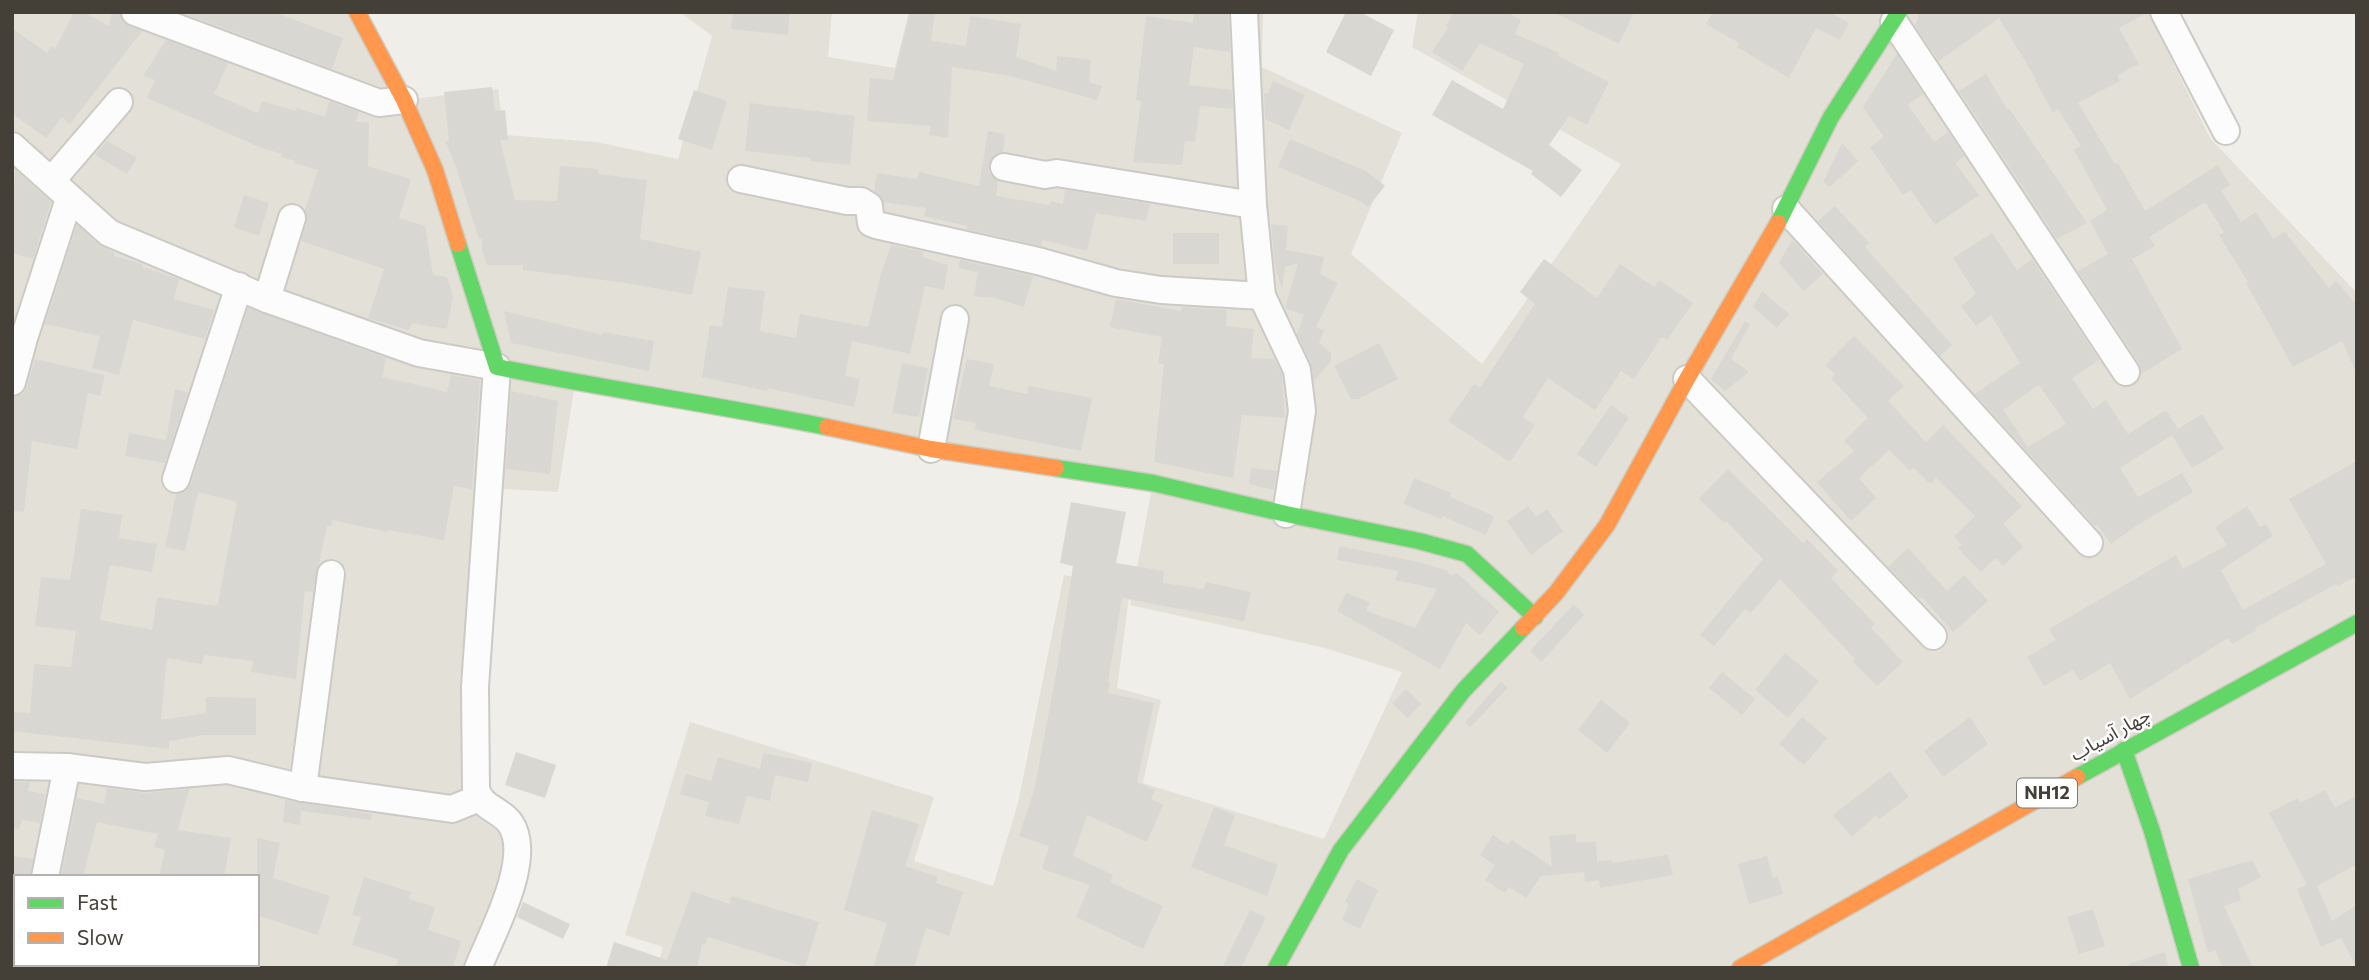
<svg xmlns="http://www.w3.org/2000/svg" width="2369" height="980" font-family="Commissioner,'Noto Sans Arabic',sans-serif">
  <rect width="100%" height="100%" fill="#efeee9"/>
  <!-- residential -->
  <path fill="#e3e0d8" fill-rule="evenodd" d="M12,12h345l47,88 94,-11 6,46 92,7 82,17 34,-123 -32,-24h152l-4,45 67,11 14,-56h354l-1,55 140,66 -51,121 131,110 139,-200 -209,-117 6,-35h730l62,126 147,155v675h-1700l6,-21 -38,-12 65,-213 244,75 -20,64 79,25 25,-83 46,-228 66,15 -13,98 44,12 -18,83 181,56 78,-167 -77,-24 -195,-43 23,-122 -578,-100 -17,109 -70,-4 -12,301 42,52 -40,127h-466zM16,877h241v87h-241z"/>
  <!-- building -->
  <g fill="#d9d7d2" fill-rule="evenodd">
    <path d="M74,12h9l26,14 3,-14h8l3,10 19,9 -72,93 -8,-7 -16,21 -34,-25v-85l35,25 5,-7 3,3z"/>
    <path d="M181,12h93l69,26 -11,31z"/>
    <path d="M733,12h57l-2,23 -57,-6z"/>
    <path d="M910,12h25l-4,29 35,5 4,-30 51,8 -5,33 40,14 1,-15 34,4 -2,22 13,4 -5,14 -86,-24 -59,-9 -4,71 -19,-3 2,-9 -64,-5 3,-43 23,2z"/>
    <path d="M1194,12h34l2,40 -36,-5 -5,38 43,5 1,19 -33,-3 -5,36 -10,-1 -3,24 -49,-3 8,-61 -5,-1 10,-84 47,7z"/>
    <path d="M1346,12h14l34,18 -23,46 -45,-24z"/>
    <path d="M1453,12h53l15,8 -6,14 44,19 -1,3 51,26 -22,43 -18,-9 -20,29 33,25 -21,27 -30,-23 2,-3 -101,-56 20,-35 51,29 21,-45 -44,-21 -18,28 -30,-19 16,-24 -2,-2z"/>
    <path d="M1553,12h81l-15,32z"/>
    <path d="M1713,12h116l20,11 -9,17 -24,-12 -27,50 -52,-31 2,-4 -33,-19z"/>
    <path d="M1920,12h228l-29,16 20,36 -22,11 3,6 -42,22 37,61 3,-1 27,48 73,-46 12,20 -9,5 20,32 15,-10 17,27 12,-7 44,56 7,-7 21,24v70l-15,-34 -49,26 -47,-84 2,-1 -29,-47 5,-3 -19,-30 -56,35 6,9 -23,13 50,90 -41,25 -2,-11 -61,-92 30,-17 -18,-33 17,-11 -33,-60 7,-4 -23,-37 -5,4 -18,-33 1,-1 -37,-61 -60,43 -24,-35z"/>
    <path d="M166,40l62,23 -14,31 44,19 4,-12 34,10 1,-3 28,9 4,-16 30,11 -3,10h13l-1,44 43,13 -12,39 26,8 8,49 14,2 6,19 -6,33 -35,-6 -3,7 -41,-12 16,-49 -83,-28 6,-19 -2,-12 13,-40 -24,-7 1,-2 -14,-4 1,-3 -20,-6 -115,-50 8,-18 -12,-4z"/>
    <path d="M1897,54l26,40 -15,11 26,37 14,-10 16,24 -9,7 24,32 -44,30 -24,-35 -8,5 -33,-48 14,-10 -21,-30z"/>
    <path d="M1986,74l21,35 2,-1 78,115 -30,16 -98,-148z"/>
    <path d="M1273,81l32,14 -16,35 -24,-11 -1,-26h4z"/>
    <path d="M492,87l3,24 10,-1 3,30h-8l15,60 42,1 3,-35 39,3 -1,5 49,6 -7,59 61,13 -9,43 -65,-12 -104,-13v-5h-36l-5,-15v-11h-3l-24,-75 -10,-23h4l-5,-49z"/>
    <path d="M694,90l33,11 -15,49 -34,-11z"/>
    <path d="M750,103l105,13 -5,49 -40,-4v-3l-65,-7z"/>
    <path d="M988,131l17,3 -2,18 -10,4 -4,9v8l9,8 -2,15 54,9 1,-4 12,3 2,-14 85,14 -4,17 -50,-8 -9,38 -44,-11 -2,6 -75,-17 1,-3 -43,-10 2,-8 -42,-6 -10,-11 3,-18 40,6 2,-7 60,14z"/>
    <path d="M1290,139l76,32 19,15 -17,21 -6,-5 -84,-35z"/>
    <path d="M107,141l30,17 -10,16 -32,-19z"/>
    <path d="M1842,143l16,18 -28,26 -7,-5z"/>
    <path d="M15,170l36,32 -18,57 -21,-6z"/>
    <path d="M244,195l25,8 -10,33 -25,-9z"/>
    <path d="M1835,206l34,37 -4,4 87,98 -12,11 -122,-135z"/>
    <path d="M1271,224l17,2 -2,24 38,7 -4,17 18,9 -22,44 8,3 -5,13 12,10v8l-17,20 -3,-18 -14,-29 7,-19 -19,-7 13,-45 -13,4 -3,22 -7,-22z"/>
    <path d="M77,225l22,20 16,8 -1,3 28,8v3l37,12 -5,20 40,11 -9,29 -72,-19 -14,55 -27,-7 8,-32 -55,-12z"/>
    <rect x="1173" y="233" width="46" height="31"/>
    <path d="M1992,233l25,37 15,-11 67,101 -27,18 21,31 13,-9 22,34 38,-24 12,19 24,-15 22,35 -32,19 -20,-33 -52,33 18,29 44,-24 11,19 -57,34 -25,18 -14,-20 -2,2 -120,-132 45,-31 -29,-48 -15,11 -15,-20 15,-12 -23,-36zM2039,385l27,39 -38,23 -25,-37z"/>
    <path d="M1792,240l31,34 -19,17 -25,-28z"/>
    <path d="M891,245l33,7 -2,5 26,8 -4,25 -19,-4 -15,68 -58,-13 -7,35 15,3 -6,28 -86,-19 -1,3 -65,-14 8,-52 12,2 6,-40 37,4 -5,40 36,7 4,-24 68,13 13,-53z"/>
    <path d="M1544,259l53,39 23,-34 34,23 5,-7 34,23 -26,37 -5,-3 -28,42 -13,-8 -26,39 -47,-32 -25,39 12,8 -25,37 -62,-41 26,-37 6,4 55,-84 -15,-12z"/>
    <path d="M960,260l73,16 -9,31 -29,-9 -21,-2 4,-24 -20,-4z"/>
    <path d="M1762,291l27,23 -12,14 -24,-21z"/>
    <path d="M1116,299l65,12 1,-4 45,3 -1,16 28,3 -3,29 23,1 8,15 3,44 -43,-3 -9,63 -79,-16 10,-98 -6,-1 4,-26 -52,-10z"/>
    <path d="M248,308l138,50 -4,19 65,15 4,-17 29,5 -8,109 -18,-3 -10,54 -56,-10v2l-56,-12 -1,6h-4l-14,66 -8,-1 -9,88 -45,-7 2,-11 -49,-6 -2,9 -35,-6 -6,62 45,-7v-16l50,1v37h-52l-35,6v8l-157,-18v-19l18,1 4,-49 37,3 5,-36 -41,-5 6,-49 29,3 11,-71 41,6 -3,23 38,6 -5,28 -42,-7 -10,55 52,10 5,-33 58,9 3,-2 19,-102 -39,-10 -13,59 -20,-4 11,-53 10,-3 5,-7z"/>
    <path d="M504,311l98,24 1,-3 51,9 -5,30 -138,-28z"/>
    <path d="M1745,321l5,3 -19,35 18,13 -24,19 -14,-12z"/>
    <path d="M1854,336l50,50 -16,15 38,41 17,-17 79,81 -19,18 20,23 -20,19 -7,-8 -15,14 -23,-24 4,-3 -8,-9 21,-20 -39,-38 -6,6 -17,-17 -3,4 -21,-21 -30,28 17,20 -25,23 -34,-39 37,-31 -10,-10 24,-23 -37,-40 4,-4 -10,-9z"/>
    <path d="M1379,343l19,36 -40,20h-7l-17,-33z"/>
    <path d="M35,359l70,16 -5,21 -12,-3 -11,56 -45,-8 -8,71 -12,-1v-114l11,-3 4,-7z"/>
    <path d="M967,359l27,5 -5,22 38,8 2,-8 63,12 -11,53 -96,-19 -10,-3 1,-6 -23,-4z"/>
    <path d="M902,363l26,5 -9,49 -27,-4z"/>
    <path d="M175,389l13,3 -23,71 -40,-7 4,-23 37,7z"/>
    <path d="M511,391l47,10 -8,73 -44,-5z"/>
    <path d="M1611,405l18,13 -33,49 -19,-13z"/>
    <path d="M2357,461v115l-19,10 -2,-2 -81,44 2,2 -25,14 -4,-6 -98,61 -20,-36 -30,18 -7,-11 -29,16 -17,-29 29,-17 -7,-11 127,-74 7,14 44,-24 -12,-18 32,-21 13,21 6,-3 7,12 -52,34 22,40 83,-46 -37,-65z"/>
    <path d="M1251,468l26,3 -3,19 -25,-6z"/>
    <path d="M1728,469l75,74 4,-4 31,32 -7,7 44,46 -4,4 32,34 -26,24 -24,-24 2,-3 -75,-80 -29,34 -6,-4 -31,37 -14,-11 63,-76 -37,-38 -2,2 -25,-24z"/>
    <path d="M1414,478l37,15 -1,4 44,19 -8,19 -44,-19 -1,3 -37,-15z"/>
    <path d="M1071,502l55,10 -10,51 48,8 -1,12 41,6 2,-7 45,10 -7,29 -122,-23 -14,84 2,1 -2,10 46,10 -17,79 18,8 -4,9 12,6 -16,37 -60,-27 -14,41 40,19 -3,7 53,24 -20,43 -67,-32 14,-32 -48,-16 7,-23 -30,-10 15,-45 24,-128 15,-97 -13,-3z"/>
    <path d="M1528,506l8,11 11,-8 16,22 -32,24 -24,-34z"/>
    <path d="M1339,546l75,15 32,9 5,5 6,-2 42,39 -19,23 -14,-12 -26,46 -103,-58 9,-18 24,9 -4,9 49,17 22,-39 -42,-9 3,-9 -61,-11z"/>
    <path d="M1908,548l39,43 17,-16 24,26 -35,31 -31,-35 -2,2 -32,-32z"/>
    <path d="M1574,604l10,11 -43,47 -11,-11z"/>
    <path d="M1785,653l34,28 -31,37 -33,-28z"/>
    <path d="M1722,672l33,27 -13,16 -33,-27z"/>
    <path d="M1501,681l7,7 -38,39 -5,-4z"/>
    <path d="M1406,689l15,15 -13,14 -16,-15z"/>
    <path d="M1601,700l29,23 -23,30 -29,-23z"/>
    <path d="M1802,717l25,21 -23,27 -25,-21z"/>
    <path d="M1970,717l18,27 -45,33 -19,-26z"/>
    <path d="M516,752l40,13 -11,33 -40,-13z"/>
    <path d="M763,753l49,10 -4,19 -33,-7 -5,26 -23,-5 -8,28 -34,-8 4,-14 -29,-8 6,-20 25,7 7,-24 42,12z"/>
    <path d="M1890,771l19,26 -30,22 -3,-4 -24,22 -19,-22z"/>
    <path d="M12,782h18l-2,9 17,3 -5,29 -18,-3 -3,9 -7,-1z"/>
    <path d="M107,788l39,5 43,-4 -11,41 53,8 -7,39h-65l6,-27 -11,-3 4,-13 -61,-12 -14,55h-22l16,-79 27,6z"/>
    <path d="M2325,790l10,18 22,-13v69l-40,22 15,35 25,-16v63l-16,-30 -20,9 -24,-58 10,-4 -38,-72 29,-15 2,5z"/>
    <path d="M285,800l87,14 -1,6 -70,-9 -1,14 -17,-3z"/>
    <path d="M1214,807l21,8 -11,30 54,20 -11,31 -76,-29z"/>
    <path d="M872,810l47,14 -14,42 33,11 -2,6 27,9 -14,44 -23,-8 -12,40h-41l14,-45 -43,-13z"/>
    <path d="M1576,834v8h20l1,20 15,-2v3l56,-8 5,20 -73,13 -1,-8 -14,2 -1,-10 -43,4 -15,22 -17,-11 -4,6 -20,-13 10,-15 -15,-10 13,-20 15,10 4,-5 40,27 -3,-31z"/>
    <path d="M257,838l23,5 -7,35 57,18 -12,39 -61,-20z"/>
    <path d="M12,856l21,3 -3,18h-18z"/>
    <path d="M1767,856l6,22 5,-2 5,18 -34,10 -11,-40z"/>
    <path d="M2252,860l9,17 -23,12 3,11 -17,6 29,62h-30l-8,-18 -7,3 -20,-74z"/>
    <path d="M364,877l47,15 -2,7 26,8 -7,23 33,11 -8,27h-57l2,-9 -46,-14 9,-28 -9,-2z"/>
    <path d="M1357,879l21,11 -18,39 -18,-9 7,-16 -4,-2z"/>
    <path d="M692,891l37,13 3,-8 87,26 -14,45 -97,-30 -3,8 -3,-1 -5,24h-91l8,-26 53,18z"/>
    <path d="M523,902l47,22 -7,15 -46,-22z"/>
    <path d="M2093,909l12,37 -26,8 -12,-37z"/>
    <path d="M1250,910l16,8 -25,50h-19z"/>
    <path d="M2165,952l4,16h-40v-4z"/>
  </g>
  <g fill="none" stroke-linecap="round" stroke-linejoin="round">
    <defs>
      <g id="street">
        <path d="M135,12l244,91 25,-3"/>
        <path d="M1244,12l9,193 9,91 35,74 5,41 -16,103"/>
        <path d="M2164,12l62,119"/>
        <path d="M1894,22l232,350"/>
        <path d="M12,146l97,87 158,66 152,54 78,14 -22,320 1,102c5,19 24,20 34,34 24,34 -18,110 -32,145"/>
        <path d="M1004,167l41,8 12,-2 196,32"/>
        <path d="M741,179l106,22h14l8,5 2,17 5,2 162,36 78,22 45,7 101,6"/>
        <path d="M52,180l67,-78"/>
        <path d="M1786,209l303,334"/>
        <path d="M267,299l25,-81"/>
        <path d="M1687,379l246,257"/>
        <path d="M12,382l12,-44 45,-139"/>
        <path d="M931,449l24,-130"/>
        <path d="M176,479l63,-193"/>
        <path d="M12,766l55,1 78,10 83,-7 75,18 149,21 27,-11"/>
        <path d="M303,788l28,-214"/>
        <path d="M45,877l22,-110"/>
        <path d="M12,939h4"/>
        <path d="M27,968v-4"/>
      </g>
      <g id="fast">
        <path d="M1778,223l53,-106 68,-105"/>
        <path d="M458,244l39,123c110,22 220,38 330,60"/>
        <path d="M1056,468l97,15 133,31 133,27 48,13 68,63"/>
        <path d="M2124,750l28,81 39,137"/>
        <path d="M2077,777l280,-154"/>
        <path d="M1276,968l65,-118 122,-159 60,-63"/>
      </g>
      <g id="slow">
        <path d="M357,12l47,88 31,70 23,74"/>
        <path d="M827,427l104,22 125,19"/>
        <path d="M1523,628l33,-35 51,-68 80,-146 91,-156"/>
        <path d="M1740,968l337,-191"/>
      </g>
    </defs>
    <!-- street casing -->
    <use href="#street" stroke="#cbcac5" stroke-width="30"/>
    <!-- fast casing -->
    <use href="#fast" stroke="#cecbc1" stroke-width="19"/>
    <!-- slow casing -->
    <use href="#slow" stroke="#cecbc1" stroke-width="19"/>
    <!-- street -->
    <use href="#street" stroke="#fdfcfc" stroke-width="26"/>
    <!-- fast -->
    <use href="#fast" stroke="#63d668" stroke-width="16"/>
    <!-- slow -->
    <use href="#slow" stroke="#ff974d" stroke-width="16"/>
  </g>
  <g text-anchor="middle" stroke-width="5" stroke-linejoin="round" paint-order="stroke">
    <!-- shield labels -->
    <rect fill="#fff" stroke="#7c7973" stroke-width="2" x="2017" y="778.5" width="60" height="29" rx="5"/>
    <g font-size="18" font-weight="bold" fill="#443f37">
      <text x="2047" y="799">NH12</text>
    </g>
    <!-- street labels -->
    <g font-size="19" fill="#443f37" stroke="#fff">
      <text transform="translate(2110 734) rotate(-29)" y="7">چهار آسیاب</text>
    </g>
  </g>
  <!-- border -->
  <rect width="2369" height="980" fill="none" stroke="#443f37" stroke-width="28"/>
  <!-- legend -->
  <rect x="14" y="875" width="245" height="91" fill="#ffffff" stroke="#b4b2af" stroke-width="2"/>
  <rect x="28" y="898" width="35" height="10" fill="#63d668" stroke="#b4b2af" stroke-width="2"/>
  <text x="77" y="910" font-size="21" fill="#443f37">Fast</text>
  <rect x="28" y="933" width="35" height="10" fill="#ff974d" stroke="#b4b2af" stroke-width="2"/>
  <text x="77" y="945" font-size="21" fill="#443f37">Slow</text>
</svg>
